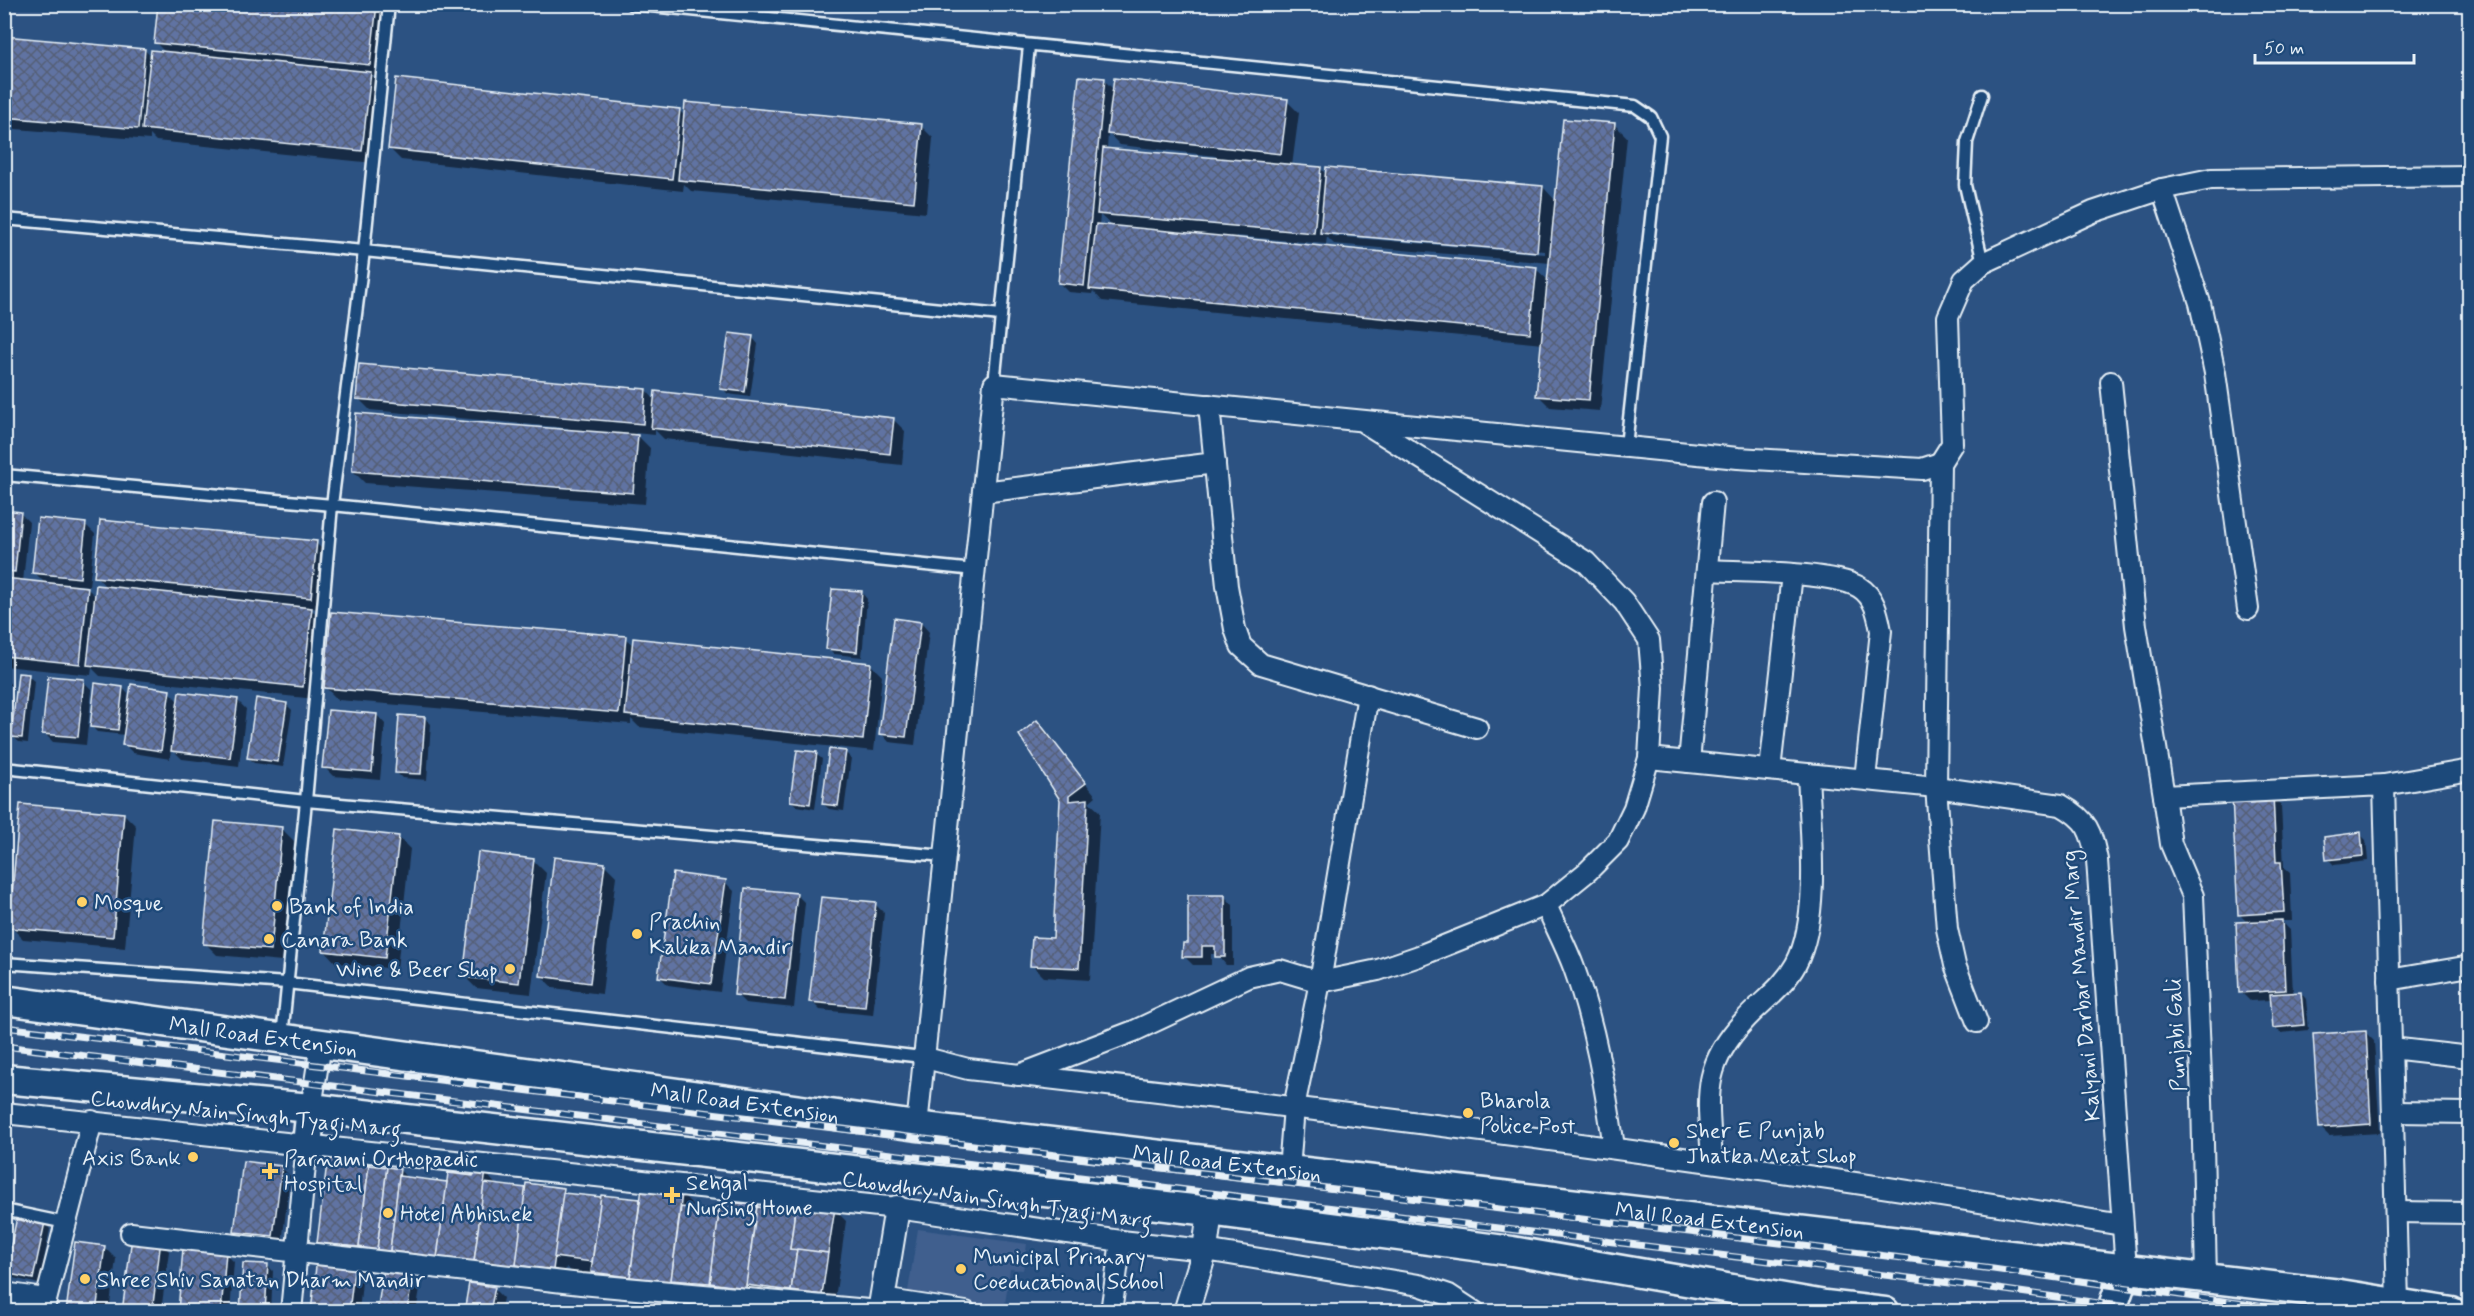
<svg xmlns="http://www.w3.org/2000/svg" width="2474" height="1316" font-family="Mynerve,sans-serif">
  <defs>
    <pattern id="building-cross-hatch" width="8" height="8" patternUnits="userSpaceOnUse" patternTransform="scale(1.5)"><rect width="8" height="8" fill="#6173a2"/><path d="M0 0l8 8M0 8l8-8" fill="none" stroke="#545e76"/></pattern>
  </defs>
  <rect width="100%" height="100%" fill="#2c5282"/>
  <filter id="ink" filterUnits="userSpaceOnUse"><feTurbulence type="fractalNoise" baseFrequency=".0167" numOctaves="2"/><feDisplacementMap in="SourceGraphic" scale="12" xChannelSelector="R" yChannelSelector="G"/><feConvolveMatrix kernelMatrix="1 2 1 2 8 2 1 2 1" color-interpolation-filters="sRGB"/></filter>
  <g filter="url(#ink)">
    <!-- built -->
    <path fill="#3f5f8e" d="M918,1229l109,15 -4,26 -13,-1 -6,42 -97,-14z"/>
    <!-- shadow -->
    <g fill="#0007" fill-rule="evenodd">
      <path d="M159,4h218l11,11 -6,61 -11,-1 11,11 -8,77 -218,-22 -6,-6v5l-146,-12v-90l141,12 6,7 15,-4 -11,-11z"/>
      <path d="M1104,80l10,10 173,11 12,12 -7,53 28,2 7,7 216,12 13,14 59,-76 12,12 -27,274 -50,-4 -12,-12 5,-51 -441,-43 -9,-10 -1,3 -24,-2 -9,-9zM1108,133l12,12 96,11v3l-109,-9zM1100,215l13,12 -14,-1zM1332,233l213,18v3l-213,-18zM1236,236l90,8 1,-7 7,7 216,19 -1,18 -13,-12 -301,-30z"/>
      <path d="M679,110l6,6 236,10 12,12 -7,75 -235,-22 -7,-7 -1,7 -282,-31 -12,-12z"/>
      <path d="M753,338l5,6 -8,53 -22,-3 -6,-6z"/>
      <path d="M646,390l9,10 238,19 12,12 -3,34 -238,-26 -9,-9v5l-20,-2 15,15 -5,56 -280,-21 -12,-12 215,-40v-3l-198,-18 -12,-12z"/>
      <path d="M4,512l16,1 9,9 -6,60 23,2 -12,-12 52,-47 9,9 -6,52 -13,-1v3l12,1 8,8 11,-9 -11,-12 220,-33 12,12 -5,54 -13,-1 13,13 -8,78 -215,-23 -8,-8 -1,7 -87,-9z"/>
      <path d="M862,593l5,6 -5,58 -28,-3 -6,-6z"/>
      <path d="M921,623l8,9 -14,113 -26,-3 -8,-9z"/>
      <path d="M625,638l9,8 236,18 12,12 -8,75 -235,-24 -8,-8v5l-293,-24 -12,-12z"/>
      <path d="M28,676l6,5 -6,62 -9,-1 -6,-5z"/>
      <path d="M4,678l6,6 -6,32z"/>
      <path d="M83,681l9,9 -6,55 -33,-3 -9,-9z"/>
      <path d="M123,688l5,6 -1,11 3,1 39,-14 10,10 58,-2 9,9 -7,57 -57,-7 -11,-11 -1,11 -37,-6 -9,-9 1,-9 -28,-3 -6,-6z"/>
      <path d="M287,705l5,5 -9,57 -29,-4 -6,-6z"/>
      <path d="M377,715l8,9 -5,56 -47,-4 -9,-9z"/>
      <path d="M425,718l6,6 -4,56 -25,-2 -6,-6z"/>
      <path d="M1037,722l59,74 -7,6 11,10 -10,168 -46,-3 -12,-12 22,-25 8,-140z"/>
      <path d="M846,753l5,5 -7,53 -15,-2 -6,-5z"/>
      <path d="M816,754l6,5 -7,50 -18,-3 -6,-5z"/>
      <path d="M2272,796l9,9 3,62 6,5 2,49h-11l9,9 3,64 8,-1 5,6 3,31 -28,3 -6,-6 -3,-27 -22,1 -9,-9 7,-69 -9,-9z"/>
      <path d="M124,814l12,12 -11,122 -102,-9 -12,-12z"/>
      <path d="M282,829l12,12 -12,120 -65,-6 -12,-12z"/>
      <path d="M2360,834l6,6 2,21 -34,4 -6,-6z"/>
      <path d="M398,837l12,12 -13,120 -61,-6 -12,-13z"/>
      <path d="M534,861l12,12 -15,121 -55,-6 -12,-12z"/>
      <path d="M604,864l12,12 -14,118 -49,-6 -12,-12z"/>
      <path d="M725,882l9,9 -14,101 -52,-7 -9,-9z"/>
      <path d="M796,894l9,9 -11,105 -49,-5 -9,-9z"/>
      <path d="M1224,896l9,9v60h-7l-9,-11h-6v11h-18l-9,-9 5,-12z"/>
      <path d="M875,904l9,9 -11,102 -53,-5 -9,-9z"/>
      <path d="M2365,1032l9,9 6,92 -51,3 -9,-9z"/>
      <path d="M338,1158l6,6 56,6 8,9 40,6 2,-20 35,7 12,14 30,4 36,-1 5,6 74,6 40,-7 12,12 -1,4 27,3 6,-16 7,7 25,3 76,2 12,12 -12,85 -260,-32 -8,-7 -2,14 -233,-27 -12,-12z"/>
      <path d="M281,1167l9,9 -8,68 -37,-4 -9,-9z"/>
      <path d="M4,1220l4,4 -4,17z"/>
      <path d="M45,1224l5,5 -11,55 -26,-6 -6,-6z"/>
      <path d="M160,1242l9,9 -8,61h-37z"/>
      <path d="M104,1247l12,12 -7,53h-41z"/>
      <path d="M225,1253l9,9 -4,50h-51z"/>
      <path d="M354,1263l9,9 -4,40h-47z"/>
      <path d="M267,1265l6,6 -2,41h-29z"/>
      <path d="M412,1274l9,9 -5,29h-37z"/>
      <path d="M494,1289l9,9 -3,14h-35z"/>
    </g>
    <!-- building -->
    <g fill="url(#building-cross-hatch)" stroke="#e8f1f8" stroke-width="1.5">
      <path d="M158,4h219l-7,61 -216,-22z"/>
      <path d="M4,36l141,13 -7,80 -134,-12z"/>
      <path d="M151,50l220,22 -9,79 -220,-22z"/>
      <path d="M1079,76l26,2 -21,208 -26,-3z"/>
      <path d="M396,78l284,31 -8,70 -284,-30z"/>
      <path d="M1114,78l174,21 -7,55 -174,-20z"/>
      <path d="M685,102l237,22 -8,78 -236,-22z"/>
      <path d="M1563,119l52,4 -26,277 -53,-4z"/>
      <path d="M1103,148l218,19 -7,66 -217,-19z"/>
      <path d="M1326,167l217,19 -6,66 -217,-19z"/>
      <path d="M1096,224l441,43 -7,66 -441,-44z"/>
      <path d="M729,333l24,3 -8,56 -25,-3z"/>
      <path d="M359,364l287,25 -3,35 -287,-25z"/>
      <path d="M655,391l239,27 -4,36 -239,-26z"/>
      <path d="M356,413l282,22 -5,58 -281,-22z"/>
      <path d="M4,510l17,2 -6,60 -11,-1z"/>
      <path d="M38,518l48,5 -6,55 -48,-5z"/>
      <path d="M100,520l217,21 -6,57 -217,-21z"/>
      <path d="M4,578l84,9 -8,77 -76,-8z"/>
      <path d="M96,585l216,23 -9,79 -216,-22z"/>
      <path d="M832,589l30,2 -5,61 -31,-3z"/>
      <path d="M331,612l295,24 -7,77 -295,-25z"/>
      <path d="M894,618l27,4 -15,115 -27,-3z"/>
      <path d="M633,638l238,25 -8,77 -238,-25z"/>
      <path d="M18,673l11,1 -7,64 -11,-1z"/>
      <path d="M48,676l36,3 -6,58 -36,-3z"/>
      <path d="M95,683l28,4 -5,43 -28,-3z"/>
      <path d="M131,684l39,6 -9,61 -39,-6z"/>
      <path d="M179,692l59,7 -8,59 -59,-7z"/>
      <path d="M256,698l31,5 -9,59 -31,-4z"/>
      <path d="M328,710l49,4 -5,58 -50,-4z"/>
      <path d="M399,715l26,2 -4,57 -26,-1z"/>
      <path d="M1037,720l49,63 -17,13v5l19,-2 -9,169 -49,-2 2,-29 21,1 7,-138 -41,-65z"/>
      <path d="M829,749l17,2 -8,55 -16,-2z"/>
      <path d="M797,750l20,2 -7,52 -20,-3z"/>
      <path d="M2273,794l3,68h5l3,50 -46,3 -6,-118z"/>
      <path d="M20,804l104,9 -11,124 -104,-9z"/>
      <path d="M215,821l67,6 -11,123 -68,-6z"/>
      <path d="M337,829l62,7 -14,122 -62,-7z"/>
      <path d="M2361,832l2,24 -37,4 -2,-23z"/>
      <path d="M478,852l56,7 -15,124 -56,-6z"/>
      <path d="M554,857l51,6 -15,120 -50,-7z"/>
      <path d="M673,873l53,7 -15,104 -53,-7z"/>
      <path d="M745,888l52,5 -12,107 -51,-5z"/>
      <path d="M1188,895h37v62h-10v-11h-13v11h-20l1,-14h5z"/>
      <path d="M821,897l55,5 -11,105 -56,-5z"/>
      <path d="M2282,920l3,70 -46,3 -3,-71z"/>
      <path d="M2301,992l3,33 -31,3 -3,-34z"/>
      <path d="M2366,1031l5,93 -52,4 -6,-94z"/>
      <path d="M328,1155l11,2 -1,4 31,4 -10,82 -42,-4z"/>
      <path d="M243,1161l39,5 -9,70 -39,-4z"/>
      <path d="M449,1163l26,3 -2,10 -25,-3z"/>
      <path d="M369,1165l18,2 -10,83 -18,-3z"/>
      <rect x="2464" y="1166" width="6" height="33"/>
      <path d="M387,1167l13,2 -10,82 -13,-1z"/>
      <path d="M475,1169l11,1 -12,92 -37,-5 11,-84 25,3z"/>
      <path d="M399,1176l48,6 -10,75 -47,-6z"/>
      <path d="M484,1183l42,5 -10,79 -42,-5z"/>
      <path d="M526,1183l38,5 -11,82 -37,-5z"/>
      <path d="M642,1188l40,5 -11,89 -41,-5z"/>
      <path d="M563,1193l38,4 -9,65 -38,-5z"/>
      <path d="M601,1195l39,4 -10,78 -39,-5z"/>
      <path d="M721,1195h6v7l30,3 -11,83 -36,-5z"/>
      <path d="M758,1198l28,4 -1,9 -28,-4z"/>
      <path d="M786,1202l10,1 -6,46h7l-6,42 -45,-6 11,-78 28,4z"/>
      <path d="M796,1203l39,5 -7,45 -38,-4z"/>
      <path d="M681,1207l38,5 -9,71 -39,-3z"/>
      <path d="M17,1217l28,5 -12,57 -28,-6z"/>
      <path d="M132,1237l29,3 -9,72h-30z"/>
      <path d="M75,1242l30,4 -9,66h-30z"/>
      <path d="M183,1248l43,4 -5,60h-43z"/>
      <path d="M797,1249l31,4 -6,42 -31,-4z"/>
      <path d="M317,1257l38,5 -6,50h-38z"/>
      <path d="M243,1263l25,1 -3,48h-25z"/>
      <path d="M384,1268l29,5 -6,39h-30z"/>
      <path d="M469,1283l26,4 -5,25h-26z"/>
    </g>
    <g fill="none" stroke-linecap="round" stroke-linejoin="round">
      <defs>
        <g id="service">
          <path d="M631,4l1004,102 16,11 9,19 -34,310"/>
          <path d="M1982,95l-15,47 -2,43 18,78"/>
          <path d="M4,219l360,32 637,64"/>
          <path d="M994,384l35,-338"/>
          <path d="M4,475l328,30 643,65"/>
          <path d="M4,768l302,33 639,55"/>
          <path d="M4,963l283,20 635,74"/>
          <path d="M282,1037l24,-236 26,-296 32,-254 25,-247"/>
          <path d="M4,1210l62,13"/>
        </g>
        <g id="minor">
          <path d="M2162,189l38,114 15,70 33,236"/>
          <path d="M2111,382l25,244 28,170 220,-11 14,518"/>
          <path d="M1209,405l18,181 8,43 6,17 20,18 216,64"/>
          <path d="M983,492l232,-29"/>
          <path d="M1707,570c34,2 124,1 152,17 16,10 19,28 22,44l-16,148"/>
          <path d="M1649,758l287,29 125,18c27,15 30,26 36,55l29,409"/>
          <path d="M1689,762l24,-260"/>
          <path d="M1770,770l22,-196"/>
          <path d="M2384,785l86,-15"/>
          <path d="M2164,796l7,48 22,52 9,203 4,179"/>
          <path d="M1546,905c9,21 20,41 28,63 21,58 31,118 40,179"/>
          <path d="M2389,980l81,-14"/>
          <path d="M1977,1022l-22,-57 -8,-36 -11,-142 4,-324 12,-19 -4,-127 16,-37 19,-17 110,-51 69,-23 49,-10 259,-3"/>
          <path d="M2391,1048l79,9"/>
          <path d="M922,1057l46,12c386,44 771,92 1154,156"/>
          <path d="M1019,1075l115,-44 115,-54 31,-7 40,12 58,-12 41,-14 127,-51 42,-34 30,-30 16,-33 15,-50 4,-70 -4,-48 -25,-38 -38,-40 -221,-139"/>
          <path d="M311,1108l10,-64"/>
          <path d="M2395,1112l75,1"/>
          <path d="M4,1113l893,95 224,33 84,9 214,35 30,10 26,17"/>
          <path d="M917,1126l77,-742 744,74 184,11 18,-6"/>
          <path d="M1712,1161c-3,-60 -13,-92 32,-140 18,-20 39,-33 52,-57 25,-47 14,-138 12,-190"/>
          <path d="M1289,1170l5,-63 26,-125 48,-287"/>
          <path d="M2396,1212l74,1"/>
          <path d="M131,1233l450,51 299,27"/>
          <path d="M4,1293l41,6"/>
          <path d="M882,1299l84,13"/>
          <path d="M43,1312l49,-191"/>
          <path d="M291,1312l16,-168"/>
          <path d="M1111,1312l10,-71"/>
        </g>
        <g id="tertiary">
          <path d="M880,1312l17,-104"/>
          <path d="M1186,1312l19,-62 5,-39"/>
        </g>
        <g id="secondary">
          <path id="s1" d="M4,1000l913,126 1423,168 112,18"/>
          <path d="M4,1079l307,29 899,103 302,40 313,54 60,7"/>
          <path d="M307,1144l4,-36"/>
          <path d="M2111,1312l15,-43"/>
        </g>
      </defs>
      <!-- service casing -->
      <use href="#service" stroke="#e8f1f8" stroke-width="15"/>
      <!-- minor casing -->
      <use href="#minor" stroke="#e8f1f8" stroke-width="24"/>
      <!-- tertiary casing -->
      <use href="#tertiary" stroke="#e8f1f8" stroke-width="28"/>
      <!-- secondary casing -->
      <use href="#secondary" stroke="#e8f1f8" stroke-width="33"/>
      <!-- service -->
      <use href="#service" stroke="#1f4a7a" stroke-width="10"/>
      <!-- minor -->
      <use href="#minor" stroke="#1f4a7a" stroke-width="20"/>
      <!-- tertiary -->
      <use href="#tertiary" stroke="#1f4a7a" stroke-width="24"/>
      <!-- secondary -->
      <use href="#secondary" stroke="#1f4a7a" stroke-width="28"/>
      <defs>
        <g id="rail">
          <path d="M4,1027l1989,242 309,43"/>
          <path d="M4,1046l1987,242 173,24"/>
        </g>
      </defs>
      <!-- rail casing -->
      <use href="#rail" stroke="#e8f1f8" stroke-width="7"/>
      <!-- rail -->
      <use href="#rail" stroke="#1f4a7a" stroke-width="4.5" stroke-dasharray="14" stroke-linecap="butt"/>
    </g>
  </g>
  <!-- markers -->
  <g fill="#ffd166" stroke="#1f4a7a" stroke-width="2">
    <circle cx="82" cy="902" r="6"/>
    <circle cx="277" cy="906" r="6"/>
    <circle cx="637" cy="934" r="6"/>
    <circle cx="269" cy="939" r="6"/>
    <circle cx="510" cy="969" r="6"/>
    <circle cx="1468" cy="1113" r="6"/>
    <circle cx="1674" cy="1143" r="6"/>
    <circle cx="193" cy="1157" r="6"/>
    <path d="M267 1162h6v6h6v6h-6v6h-6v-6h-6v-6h6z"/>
    <path d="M669 1186h6v6h6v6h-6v6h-6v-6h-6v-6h6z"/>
    <circle cx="388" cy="1213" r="6"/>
    <circle cx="961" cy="1269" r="6"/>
    <circle cx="85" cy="1279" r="6"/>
  </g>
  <g text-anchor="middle" stroke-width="5" stroke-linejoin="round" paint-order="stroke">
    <!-- poi labels -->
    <g font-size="22" fill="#e8f1f8" stroke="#1f4a7a" text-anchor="start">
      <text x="94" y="910">Mosque</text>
      <text x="289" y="914">Bank of India</text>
      <text x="649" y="929">Prachin<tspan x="649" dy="25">Kalika Mandir</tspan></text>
      <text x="281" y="947">Canara Bank</text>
      <text x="498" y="977" text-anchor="end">Wine &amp; Beer Shop</text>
      <text x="1480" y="1108">Bharola<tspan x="1480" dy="25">Police Post</tspan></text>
      <text x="1686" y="1138">Sher E Punjab<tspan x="1686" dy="25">Jhatka Meat Shop</tspan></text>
      <text x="181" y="1165" text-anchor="end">Axis Bank</text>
      <text x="284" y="1166">Parnami Orthopaedic<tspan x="284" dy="25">Hospital</tspan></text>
      <text x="686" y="1190">Sehgal<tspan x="686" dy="25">Nursing Home</tspan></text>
      <text x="400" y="1221">Hotel Abhishek</text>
      <text x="973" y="1264">Municipal Primary<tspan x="973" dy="25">Coeducational School</tspan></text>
      <text x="97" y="1287">Shree Shiv Sanatan Dharm Mandir</text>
    </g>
    <!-- street labels -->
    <g font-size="22" fill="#e8f1f8" stroke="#1f4a7a">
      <text transform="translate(2080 986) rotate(-95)" y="8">Kalyani Darbar Mandir Marg</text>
      <text transform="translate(2175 1035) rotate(-93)" y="8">Punjabi Gali</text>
      <text dy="8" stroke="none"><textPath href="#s1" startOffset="262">Mall Road Extension</textPath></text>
      <text dy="8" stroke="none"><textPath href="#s1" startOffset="748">Mall Road Extension</textPath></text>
      <text transform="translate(246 1113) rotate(6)" y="8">Chowdhry Nain Singh Tyagi Marg</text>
      <text dy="8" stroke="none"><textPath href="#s1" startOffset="1234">Mall Road Extension</textPath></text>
      <text transform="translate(997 1199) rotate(8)" y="8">Chowdhry Nain Singh Tyagi Marg</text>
      <text dy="8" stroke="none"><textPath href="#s1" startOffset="1720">Mall Road Extension</textPath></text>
    </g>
  </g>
  <!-- margin -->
  <rect width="2474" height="1316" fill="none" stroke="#1f4a7a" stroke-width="24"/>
  <rect x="12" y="12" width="2450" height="1292" fill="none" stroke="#e8f1f8" stroke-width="2" filter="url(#ink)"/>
  <!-- scale -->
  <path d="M2255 54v9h159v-9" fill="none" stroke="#e8f1f8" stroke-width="3"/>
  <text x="2264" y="54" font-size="18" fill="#e8f1f8" stroke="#1f4a7a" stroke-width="4.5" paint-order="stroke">50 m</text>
</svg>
